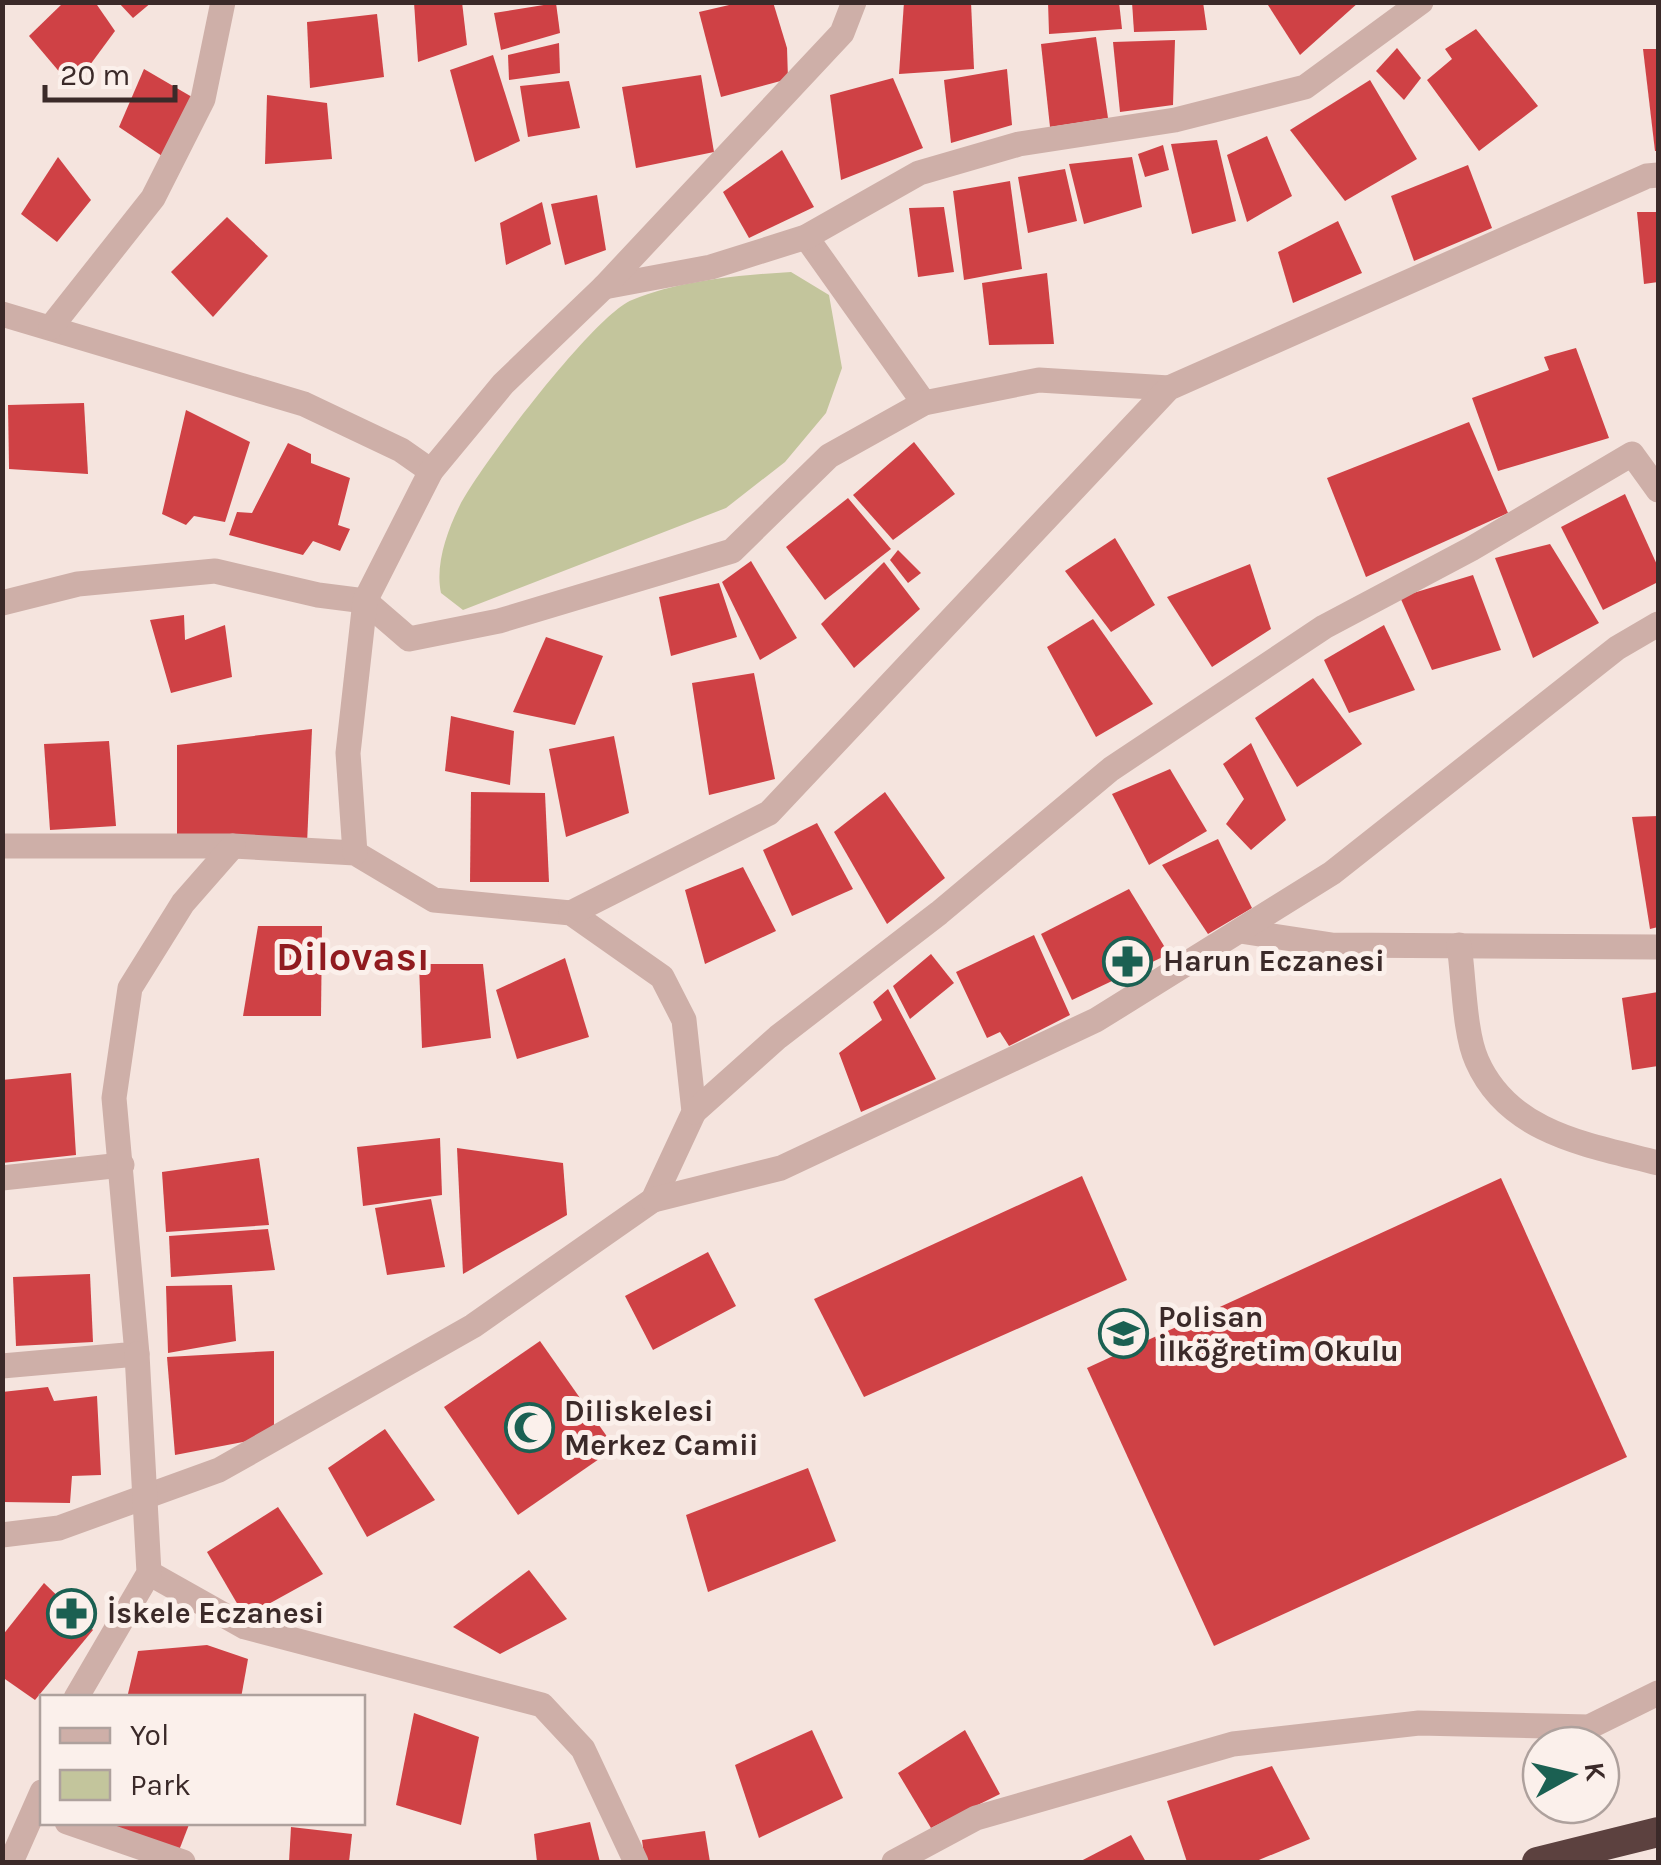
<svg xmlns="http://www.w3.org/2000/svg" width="1661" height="1865" font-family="Karla,sans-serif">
  <rect width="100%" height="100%" fill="#f5e4de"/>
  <!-- green -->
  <path fill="#c3c59c" d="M791,272l38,23 13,73 -16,45 -41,49 -59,46 -263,102 -22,-17c-6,-28 6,-62 19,-88 21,-40 134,-190 172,-205 49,-20 108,-25 159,-28z"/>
  <!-- building -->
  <g fill="#cf4145">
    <path d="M64,2h31l20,29 -42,57 -44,-52z"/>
    <path d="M118,2h34l-19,16z"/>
    <path d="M414,2h48l5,43 -49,17z"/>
    <path d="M742,2h31l14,46 1,31 -67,18 -22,-85z"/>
    <path d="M904,2h67l3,67 -75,5z"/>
    <path d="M1048,2h71l3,27 -73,5z"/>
    <path d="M1132,2h71l4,28 -73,2z"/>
    <path d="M1266,2h93l-59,53z"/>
    <path d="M556,3l4,30 -59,17 -7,-37z"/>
    <path d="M377,14l7,63 -74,11 -3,-66z"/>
    <path d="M1476,29l62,77 -59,45 -52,-71 25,-21 -7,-10z"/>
    <path d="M1096,37l12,81 -58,9 -9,-83z"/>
    <path d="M1175,40l-2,65 -53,7 -7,-70z"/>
    <path d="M559,43l1,30 -51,7 -1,-25z"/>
    <path d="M1397,48l24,30 -17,22 -28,-29z"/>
    <path d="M1643,49h15v102h-3z"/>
    <path d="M493,55l27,86 -45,21 -25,-92z"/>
    <path d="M144,69l48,28 -30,59 -43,-29z"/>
    <path d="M1007,69l5,56 -61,18 -7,-63z"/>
    <path d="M701,75l13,77 -78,16 -14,-81z"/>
    <path d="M893,78l30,70 -82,32 -11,-85z"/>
    <path d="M1370,80l47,79 -72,42 -55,-71z"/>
    <path d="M569,81l11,47 -52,9 -8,-51z"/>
    <path d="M267,95l60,8 5,56 -67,5z"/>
    <path d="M1267,136l25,60 -45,26 -20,-67z"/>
    <path d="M1217,140l19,81 -44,13 -21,-90z"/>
    <path d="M1163,145l6,25 -24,7 -7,-23z"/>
    <path d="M782,150l32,57 -65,31 -26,-46z"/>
    <path d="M58,157l33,43 -34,42 -36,-28z"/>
    <path d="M1132,157l10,50 -58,17 -15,-60z"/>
    <path d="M1468,165l24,63 -78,33 -23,-65z"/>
    <path d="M1065,169l12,52 -49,12 -10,-56z"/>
    <path d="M1010,181l12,88 -58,11 -11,-89z"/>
    <path d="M597,195l9,55 -41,15 -14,-61z"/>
    <path d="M542,202l9,42 -45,21 -6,-42z"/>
    <path d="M944,207l10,65 -36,5 -9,-69z"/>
    <path d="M1637,212h21v70l-14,2z"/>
    <path d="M227,217l41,39 -55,61 -42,-45z"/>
    <path d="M1338,221l24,52 -69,30 -15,-51z"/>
    <path d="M1047,273l7,71 -65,1 -7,-62z"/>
    <path d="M1576,348l33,90 -111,33 -26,-73 77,-28 -5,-13z"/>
    <path d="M84,403l4,71 -79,-5 -1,-64z"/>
    <path d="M186,410l64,32 -25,80 -31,-6 -8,9 -24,-11z"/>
    <path d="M1469,422l39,91 -142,64 -39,-99z"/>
    <path d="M914,442l41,52 -62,46 -40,-45z"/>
    <path d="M288,443l23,11v9l39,15 -12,47 12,4 -10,22 -27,-10 -10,14 -74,-20 8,-23 15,1z"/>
    <path d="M1625,494l33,73v15l-55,28 -42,-83z"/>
    <path d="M848,498l43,51 -66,51 -39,-53z"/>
    <path d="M1115,538l40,67 -44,27 -46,-61z"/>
    <path d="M1550,544l49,79 -66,35 -38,-100z"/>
    <path d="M898,550l23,23 -13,10 -18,-23z"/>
    <path d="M751,561l46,77 -37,22 -38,-78z"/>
    <path d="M884,562l36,47 -66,59 -33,-44z"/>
    <path d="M1250,564l21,65 -59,38 -45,-70z"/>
    <path d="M1473,575l28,75 -69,20 -32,-73z"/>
    <path d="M719,583l18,54 -66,19 -12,-59z"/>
    <path d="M184,615l1,25 40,-15 7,52 -61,16 -21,-73z"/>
    <path d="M1093,619l60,85 -57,33 -49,-90z"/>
    <path d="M1384,625l31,65 -66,23 -25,-53z"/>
    <path d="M546,637l57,19 -28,69 -62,-13z"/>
    <path d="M754,673l21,106 -66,16 -17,-112z"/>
    <path d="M1313,678l49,66 -65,43 -42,-69z"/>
    <path d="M451,716l63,15 -4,54 -65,-14z"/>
    <path d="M312,729l-5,115 -130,-7v-92z"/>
    <path d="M614,736l15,77 -63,24 -17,-88z"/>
    <path d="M109,741l7,85 -66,4 -6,-86z"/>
    <path d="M1251,743l35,77 -35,30 -25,-26 18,-25 -21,-35z"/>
    <path d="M1170,769l37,62 -58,34 -37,-71z"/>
    <path d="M471,792l74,1 4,89h-79z"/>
    <path d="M885,792l60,86 -58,46 -53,-92z"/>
    <path d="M1658,816v111l-8,2 -18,-112z"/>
    <path d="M817,823l36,66 -61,27 -29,-66z"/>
    <path d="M1218,839l34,69 -44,26 -46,-69z"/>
    <path d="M743,867l33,64 -71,33 -20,-74z"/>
    <path d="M1129,889l40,65 -97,46 -31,-66z"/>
    <path d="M258,926h64l-1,90h-78z"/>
    <path d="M1034,935l36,80 -61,31 -9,-14 -13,6 -31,-66z"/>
    <path d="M931,954l23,29 -44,36 -17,-33z"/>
    <path d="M565,958l24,79 -72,22 -21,-69z"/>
    <path d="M419,964h64l8,74 -69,10z"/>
    <path d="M888,989l48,90 -75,33 -22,-59 43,-33 -9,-18z"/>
    <path d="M1658,992v74l-26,4 -10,-72z"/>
    <path d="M71,1073l5,82 -74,8v-83z"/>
    <path d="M440,1138l2,57 -79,11 -6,-59z"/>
    <path d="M457,1148l106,15 4,52 -104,59z"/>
    <path d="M259,1158l10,67 -103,7 -4,-60z"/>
    <path d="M1082,1176l45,104 -263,117 -50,-98z"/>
    <path d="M1501,1178l126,279 -413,189 -127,-278z"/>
    <path d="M431,1199l14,68 -58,8 -12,-67z"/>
    <path d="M268,1229l7,41 -104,7 -2,-41z"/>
    <path d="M708,1252l28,54 -83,44 -28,-54z"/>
    <path d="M90,1274l3,68 -77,4 -3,-69z"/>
    <path d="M232,1285l4,56 -68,12 -2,-67z"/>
    <path d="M540,1341l75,107 -97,67 -74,-108z"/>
    <path d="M274,1351v85l-99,19 -8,-98z"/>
    <path d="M48,1387l6,14 43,-5 4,79 -29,1 -2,27 -68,-1v-110z"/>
    <path d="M385,1429l50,71 -68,37 -39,-69z"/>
    <path d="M808,1468l28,73 -128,51 -22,-77z"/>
    <path d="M278,1507l45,67 -78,43 -38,-65z"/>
    <path d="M529,1570l38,49 -67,35 -47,-27z"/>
    <path d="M44,1583l49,47 -58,70 -33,-23v-41z"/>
    <path d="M207,1645l41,14 -7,39h-114l11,-47z"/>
    <path d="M414,1713l65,24 -18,88 -65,-20z"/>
    <path d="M812,1730l31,68 -84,40 -24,-73z"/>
    <path d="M965,1730l35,64 -69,34 -33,-55z"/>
    <path d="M1272,1766l38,73 -56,23h-67l-20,-61z"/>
    <path d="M87,1822h103l-12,31z"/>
    <path d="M590,1822l10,40h-63l-3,-28z"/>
    <path d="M291,1827l61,7 -3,28h-60z"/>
    <path d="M705,1831l5,31h-65l-3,-22z"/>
    <path d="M1131,1835l15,27h-67z"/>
  </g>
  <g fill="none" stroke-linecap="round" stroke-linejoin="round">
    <!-- minor -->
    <g stroke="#ceafa8" stroke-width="25">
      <path d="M806,237l118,166"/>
      <path d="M604,287l107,-20 95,-30 113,-64 100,-29 156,-24 130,-33 116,-85"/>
      <path d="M2,314l302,90 97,46 30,21"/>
      <path d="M51,327l102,-129 50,-99 20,-97"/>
      <path d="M2,603l76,-19 137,-13 103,24 47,6 44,38 90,-18 233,-70 97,-95 95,-53 115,-23 130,8"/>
      <path d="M2,846h231l122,7 79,47 137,13 91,64 22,43 10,92 -41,88 -180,126 -254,144 -160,58 -57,7"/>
      <path d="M355,853l-7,-100 17,-152 66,-130 72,-87 101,-97 238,-254 12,-31"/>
      <path d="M571,913l198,-100 400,-425 478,-212 11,-1"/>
      <path d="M1240,931l92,14 326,2"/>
      <path d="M1459,945c5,32 5,88 18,116 32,73 112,84 181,102"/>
      <path d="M694,1112l84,-75 161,-124 172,-144 213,-142 147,-78 161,-95 26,36"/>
      <path d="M2,1178l120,-13"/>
      <path d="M653,1200l128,-32 315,-148 236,-147 285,-225 41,-24"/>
      <path d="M2,1366l135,-12 -23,-256 16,-110 53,-85 50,-57"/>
      <path d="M149,1573l96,54 297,78 41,44 53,113"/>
      <path d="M76,1698l73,-125 -12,-219"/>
      <path d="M67,1822l116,40"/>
      <path d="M11,1862l31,-70"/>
      <path d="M894,1862l82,-44 257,-74 186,-21 170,4 69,-34"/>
    </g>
    <!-- motorway -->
    <path stroke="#5c413f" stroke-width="30" d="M1537,1862l121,-30"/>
  </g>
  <!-- icons -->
  <defs>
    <symbol id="pharmacy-ring" viewBox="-11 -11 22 22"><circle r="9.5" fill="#fbf0eb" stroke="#1b6052" stroke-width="1.5"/><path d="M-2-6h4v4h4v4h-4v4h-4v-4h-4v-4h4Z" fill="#1b6052"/></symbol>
    <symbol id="school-ring" viewBox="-11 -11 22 22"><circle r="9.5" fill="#fbf0eb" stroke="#1b6052" stroke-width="1.5"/><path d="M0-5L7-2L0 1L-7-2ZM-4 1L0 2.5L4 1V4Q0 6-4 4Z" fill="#1b6052"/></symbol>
    <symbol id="mosque-ring" viewBox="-11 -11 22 22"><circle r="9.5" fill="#fbf0eb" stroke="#1b6052" stroke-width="1.5"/><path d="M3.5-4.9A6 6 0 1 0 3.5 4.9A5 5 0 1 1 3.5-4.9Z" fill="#1b6052"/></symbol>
  </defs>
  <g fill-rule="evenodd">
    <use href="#pharmacy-ring" x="1100" y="934" width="55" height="55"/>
    <use href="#school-ring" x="1096" y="1306" width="55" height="55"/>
    <use href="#mosque-ring" x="502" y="1400" width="55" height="55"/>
    <use href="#pharmacy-ring" x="44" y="1586" width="55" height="55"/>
  </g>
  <g text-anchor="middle" stroke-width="10" stroke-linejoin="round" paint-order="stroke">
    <!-- poi labels -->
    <g font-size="30" font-weight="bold" fill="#3b2a29" stroke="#fbf0eb" text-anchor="start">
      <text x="1163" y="971">Harun Eczanesi</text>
      <text x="1158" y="1327">Polisan<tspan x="1158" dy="34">İlköğretim Okulu</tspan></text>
      <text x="564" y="1421">Diliskelesi<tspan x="564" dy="34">Merkez Camii</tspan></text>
      <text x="107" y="1623">İskele Eczanesi</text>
    </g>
    <!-- district labels -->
    <g font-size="40" font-weight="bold" fill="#901b1f" stroke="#fbf0eb">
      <text x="353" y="970">Dilovası</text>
    </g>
  </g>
  <!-- border -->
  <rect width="1661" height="1865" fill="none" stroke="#3b2a29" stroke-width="10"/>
  <!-- legend -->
  <rect x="40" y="1695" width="325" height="130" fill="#fbf0eb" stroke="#aea19d" stroke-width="2.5"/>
  <rect x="60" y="1728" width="50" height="15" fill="#ceafa8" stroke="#aea19d" stroke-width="2.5"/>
  <text x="130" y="1745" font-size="30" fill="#3b2a29">Yol</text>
  <rect x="60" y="1770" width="50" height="30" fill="#c3c59c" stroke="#aea19d" stroke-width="2.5"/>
  <text x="130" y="1795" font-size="30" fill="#3b2a29">Park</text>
  <!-- north arrow -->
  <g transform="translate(1571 1775) rotate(82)"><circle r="48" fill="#fbf0eb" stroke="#aea19d" stroke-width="2.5"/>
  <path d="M0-8L18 38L0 25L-18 38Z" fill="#1b6052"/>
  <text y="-15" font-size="28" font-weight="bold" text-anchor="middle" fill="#3b2a29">K</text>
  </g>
  <!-- scale -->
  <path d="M45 85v15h130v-15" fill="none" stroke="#3b2a29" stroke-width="5"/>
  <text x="60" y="85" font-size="30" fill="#3b2a29" stroke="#fbf0eb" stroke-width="8" paint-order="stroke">20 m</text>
</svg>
